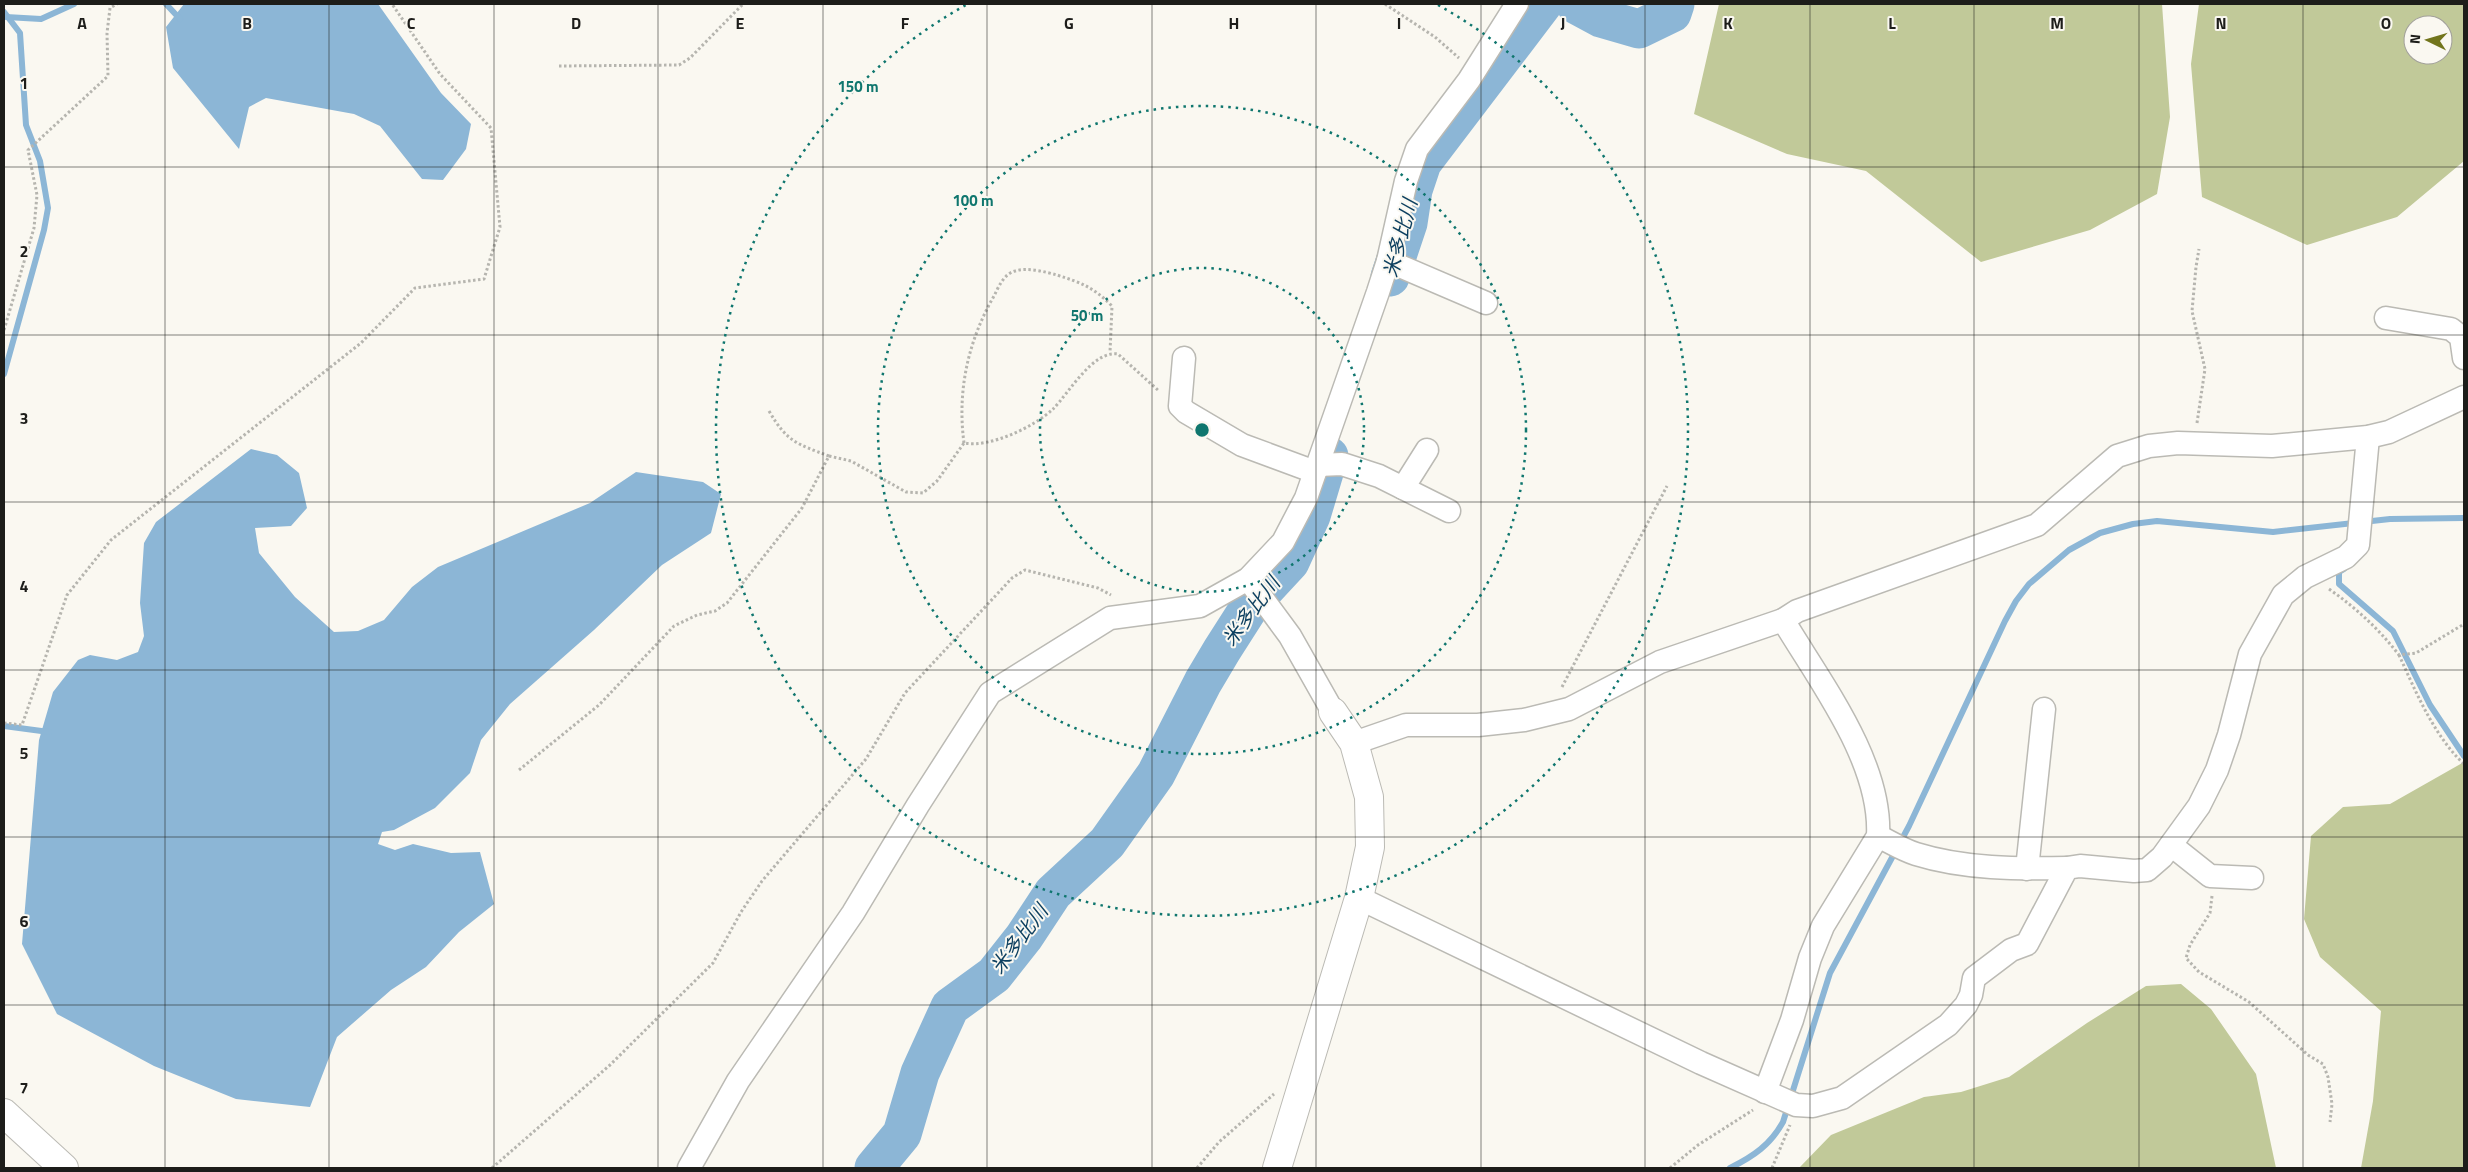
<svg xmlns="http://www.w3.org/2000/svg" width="2468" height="1172" font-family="'Titillium Web','Noto Sans JP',sans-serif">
  <rect width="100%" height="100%" fill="#faf8f1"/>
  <!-- forest -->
  <g fill="#c1c999" fill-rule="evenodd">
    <path d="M1719,4h443l8,113 -13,77 -67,36 -109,32 -115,-91 -79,-17 -93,-40z"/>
    <path d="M2199,4h265v157l-67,56 -90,28 -105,-48 -11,-133zM2413,25h30v30h-30z"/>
    <path d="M2464,762v406h-103l12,-67 8,-90 -61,-54 -16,-38 7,-83 32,-29 47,-3z"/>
    <path d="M2181,984l30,25 45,65 20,94h-477l32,-33 93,-38 37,-5 48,-15 78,-54 59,-37z"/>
  </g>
  <!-- water -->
  <g fill="#8cb6d6">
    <path d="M184,4h194l63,89 30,31 -5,25 -23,31 -21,-1 -42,-53 -26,-12 -88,-16 -17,9 -10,42 -66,-81 -7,-41z"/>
    <path d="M251,449l26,6 22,18 8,35 -16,18 -36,2 4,25 36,44 39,35 24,-1 26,-11 28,-33 26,-20 152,-64 46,-31 67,10 18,12 -10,39 -49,32 -68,65 -84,74 -29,36 -11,33 -35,35 -41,22 -12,2 -4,12 17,6 18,-6 38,9 29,-1 14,52 -35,28 -33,35 -35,23 -54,47 -27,70 -74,-8 -82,-33 -97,-52 -35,-70 17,-204 14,-48 25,-32 12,-5 27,5 21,-8 6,-16 -4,-33 4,-60 12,-21z"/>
  </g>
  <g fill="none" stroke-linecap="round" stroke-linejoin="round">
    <!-- stream -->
    <g stroke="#8cb6d6" stroke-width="6">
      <path d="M166,4l14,15"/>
      <path d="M4,12l16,21 6,92 14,36 8,47 -4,22 -40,144"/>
      <path d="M6,17l35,2 33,-15"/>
      <path d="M2344,569l-5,3v12l54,47 37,74 34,51"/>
      <path d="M4,726l45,6"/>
      <path d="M1730,1168c24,-12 40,-23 53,-46l47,-149 79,-147 96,-205 11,-20 13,-17 40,-34 31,-17 33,-9 24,-3 116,11 117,-13 74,-1"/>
    </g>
    <!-- river -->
    <g stroke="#8cb6d6" stroke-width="39">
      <path d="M1575,4l26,14 38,11 33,-16 3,-9"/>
      <path d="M1390,277l18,-54 5,-33 9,-27 121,-159"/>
      <path d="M874,1168l28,-34 18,-61 30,-66 44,-32 30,-38 29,-44 54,-50 49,-69 47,-92 19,-32 30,-47 38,-41 21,-46 18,-60"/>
    </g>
    <defs>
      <g id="street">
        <path d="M1388,261l98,42"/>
        <path d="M2386,318l65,11 10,8 3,21"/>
        <path d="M1184,358l-4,48 6,6 56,33 73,27"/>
        <path d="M1318,465l24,-1 37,12 70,35"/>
        <path d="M1403,488l24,-38"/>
        <path d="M1248,579l42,57 43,76"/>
        <path d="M1354,743l52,-18h72l46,-5 45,-11 91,-47 123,-42 14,-9 240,-86 80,-69 32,-10 29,-3 94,3 96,-9 21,-5 75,-35"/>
        <path d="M1878,836c12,6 25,14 38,18 48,15 102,15 151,14"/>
        <path d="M2171,845l39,31 42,2"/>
        <path d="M2027,869l17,-160"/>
        <path d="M1359,898l342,165 95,42 17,1 29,-8 106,-73 18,-20 5,-10 3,-17 37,-28 16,-6 40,-76 13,-2 54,5 13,-1 15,-13 37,-51 18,-36 12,-35 21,-81 33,-59 22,-18 41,-20 12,-12 10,-108"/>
        <path d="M1765,1092l27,-72 18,-62 13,-32 55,-90c4,-74 -58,-154 -95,-216"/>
        <path d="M689,1168l49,-87 115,-168 65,-108 72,-112 120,-75 90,-12 48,-27 35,-37 23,-44 72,-206 10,-31 18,-80 11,-32 52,-69 48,-76"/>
      </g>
      <g id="secondary">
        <path d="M4,1113l60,55"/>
        <path d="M1277,1168l82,-270 11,-51 -1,-50 -15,-54 -21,-31"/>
      </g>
    </defs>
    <!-- street casing -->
    <use href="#street" stroke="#bbbab4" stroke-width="25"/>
    <!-- secondary casing -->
    <use href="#secondary" stroke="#bbbab4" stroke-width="30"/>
    <!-- path -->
    <g stroke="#b6b5af" stroke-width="3" stroke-dasharray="2.5 2.5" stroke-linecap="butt">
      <path d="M1385,4l50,33 24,21"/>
      <path d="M559,66l120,-1 11,-7 53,-54"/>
      <path d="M4,330l30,-102 3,-33 -9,-45 80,-74 -1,-43 3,-25 7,-4"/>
      <path d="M769,411c18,31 28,33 60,45"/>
      <path d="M2197,423l8,-54 -13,-58 4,-44 3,-18"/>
      <path d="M964,443c-7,-52 4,-102 30,-147 5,-10 10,-22 21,-25 12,-4 31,1 42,4 25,8 36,12 55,31l-2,46"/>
      <path d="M2329,589c27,19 49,39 70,66l17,-2 48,-29"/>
      <path d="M2399,655c17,37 35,81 65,109"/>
      <path d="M1562,687l105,-201"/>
      <path d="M4,723l18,2 45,-130 44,-55 250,-197 54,-55 69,-9 16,-52 -9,-99 -51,-54 -48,-70"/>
      <path d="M519,770l80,-65 75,-79 23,-11 18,-4 12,-8 75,-95 27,-52 22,5 55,31 17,1 14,-12 27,-38c26,5 70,-16 89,-34 16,-16 40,-59 65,-55l41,37"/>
      <path d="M2212,896l-2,17 -20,32 -4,13 13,14 50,30 59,53 15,9 5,13 4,27 -2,18"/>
      <path d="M492,1168l118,-103 103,-102 28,-51 21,-31 104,-122 39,-66 107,-115 13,-8 73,18 13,7"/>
      <path d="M1197,1168l22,-26 55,-48"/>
      <path d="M1670,1168l28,-23 55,-35"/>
      <path d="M1772,1168l18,-43"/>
    </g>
    <!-- street -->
    <use href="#street" stroke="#fff" stroke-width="22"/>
    <!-- secondary -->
    <use href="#secondary" stroke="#fff" stroke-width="28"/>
  </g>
  <!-- grid -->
  <path fill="none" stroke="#1d1d1a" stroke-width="1" stroke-opacity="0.55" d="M165,4v1164M329,4v1164M494,4v1164M658,4v1164M823,4v1164M987,4v1164M1152,4v1164M1316,4v1164M1481,4v1164M1645,4v1164M1810,4v1164M1974,4v1164M2139,4v1164M2303,4v1164M4,167h2460M4,335h2460M4,502h2460M4,670h2460M4,837h2460M4,1005h2460"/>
  <!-- distance rings -->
  <g fill="none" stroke="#0f766e" stroke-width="2.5" stroke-dasharray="2.5 5">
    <circle cx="1202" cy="430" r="162"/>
    <circle cx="1202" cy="430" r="324"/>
    <path d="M1438 5A486 486 0 1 1 966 5"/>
  </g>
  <g text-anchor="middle" stroke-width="4" stroke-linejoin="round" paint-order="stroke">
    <!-- water labels -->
    <g font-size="20" font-style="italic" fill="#0e4060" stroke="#faf8f1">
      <text transform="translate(1400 238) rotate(-75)" y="7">米多比川</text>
      <text transform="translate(1251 611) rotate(-53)" y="7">米多比川</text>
      <text transform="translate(1019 939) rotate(-53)" y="7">米多比川</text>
    </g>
  </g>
  <g font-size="16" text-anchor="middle" font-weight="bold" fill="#1d1d1a" stroke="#faf8f1" stroke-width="4" stroke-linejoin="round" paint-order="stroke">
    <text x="82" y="29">A</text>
    <text x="247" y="29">B</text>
    <text x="411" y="29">C</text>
    <text x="576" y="29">D</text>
    <text x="740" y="29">E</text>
    <text x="905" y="29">F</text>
    <text x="1069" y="29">G</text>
    <text x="1234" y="29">H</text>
    <text x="1399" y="29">I</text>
    <text x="1563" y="29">J</text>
    <text x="1728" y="29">K</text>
    <text x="1892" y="29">L</text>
    <text x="2057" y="29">M</text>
    <text x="2221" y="29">N</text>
    <text x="2386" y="29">O</text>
    <text x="24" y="89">1</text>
    <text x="24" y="257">2</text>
    <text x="24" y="424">3</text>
    <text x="24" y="592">4</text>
    <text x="24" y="759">5</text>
    <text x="24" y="927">6</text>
    <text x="24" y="1094">7</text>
  </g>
  <circle cx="1202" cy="430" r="8" fill="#0f766e" stroke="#faf8f1" stroke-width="2.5"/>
  <g font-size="15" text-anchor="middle" font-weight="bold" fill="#0f766e" stroke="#faf8f1" stroke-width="4" stroke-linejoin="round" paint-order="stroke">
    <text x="858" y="92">150 m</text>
    <text x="973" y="206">100 m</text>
    <text x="1087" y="321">50 m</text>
  </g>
  <!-- border -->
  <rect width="2468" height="1172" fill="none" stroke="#1d1d1a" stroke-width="10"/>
  <!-- north arrow -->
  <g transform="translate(2428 40) rotate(275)"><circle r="24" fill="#faf8f1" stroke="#a2a09b"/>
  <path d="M0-4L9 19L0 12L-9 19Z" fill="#72751c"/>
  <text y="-8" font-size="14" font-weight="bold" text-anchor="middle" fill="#1d1d1a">N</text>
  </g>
</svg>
